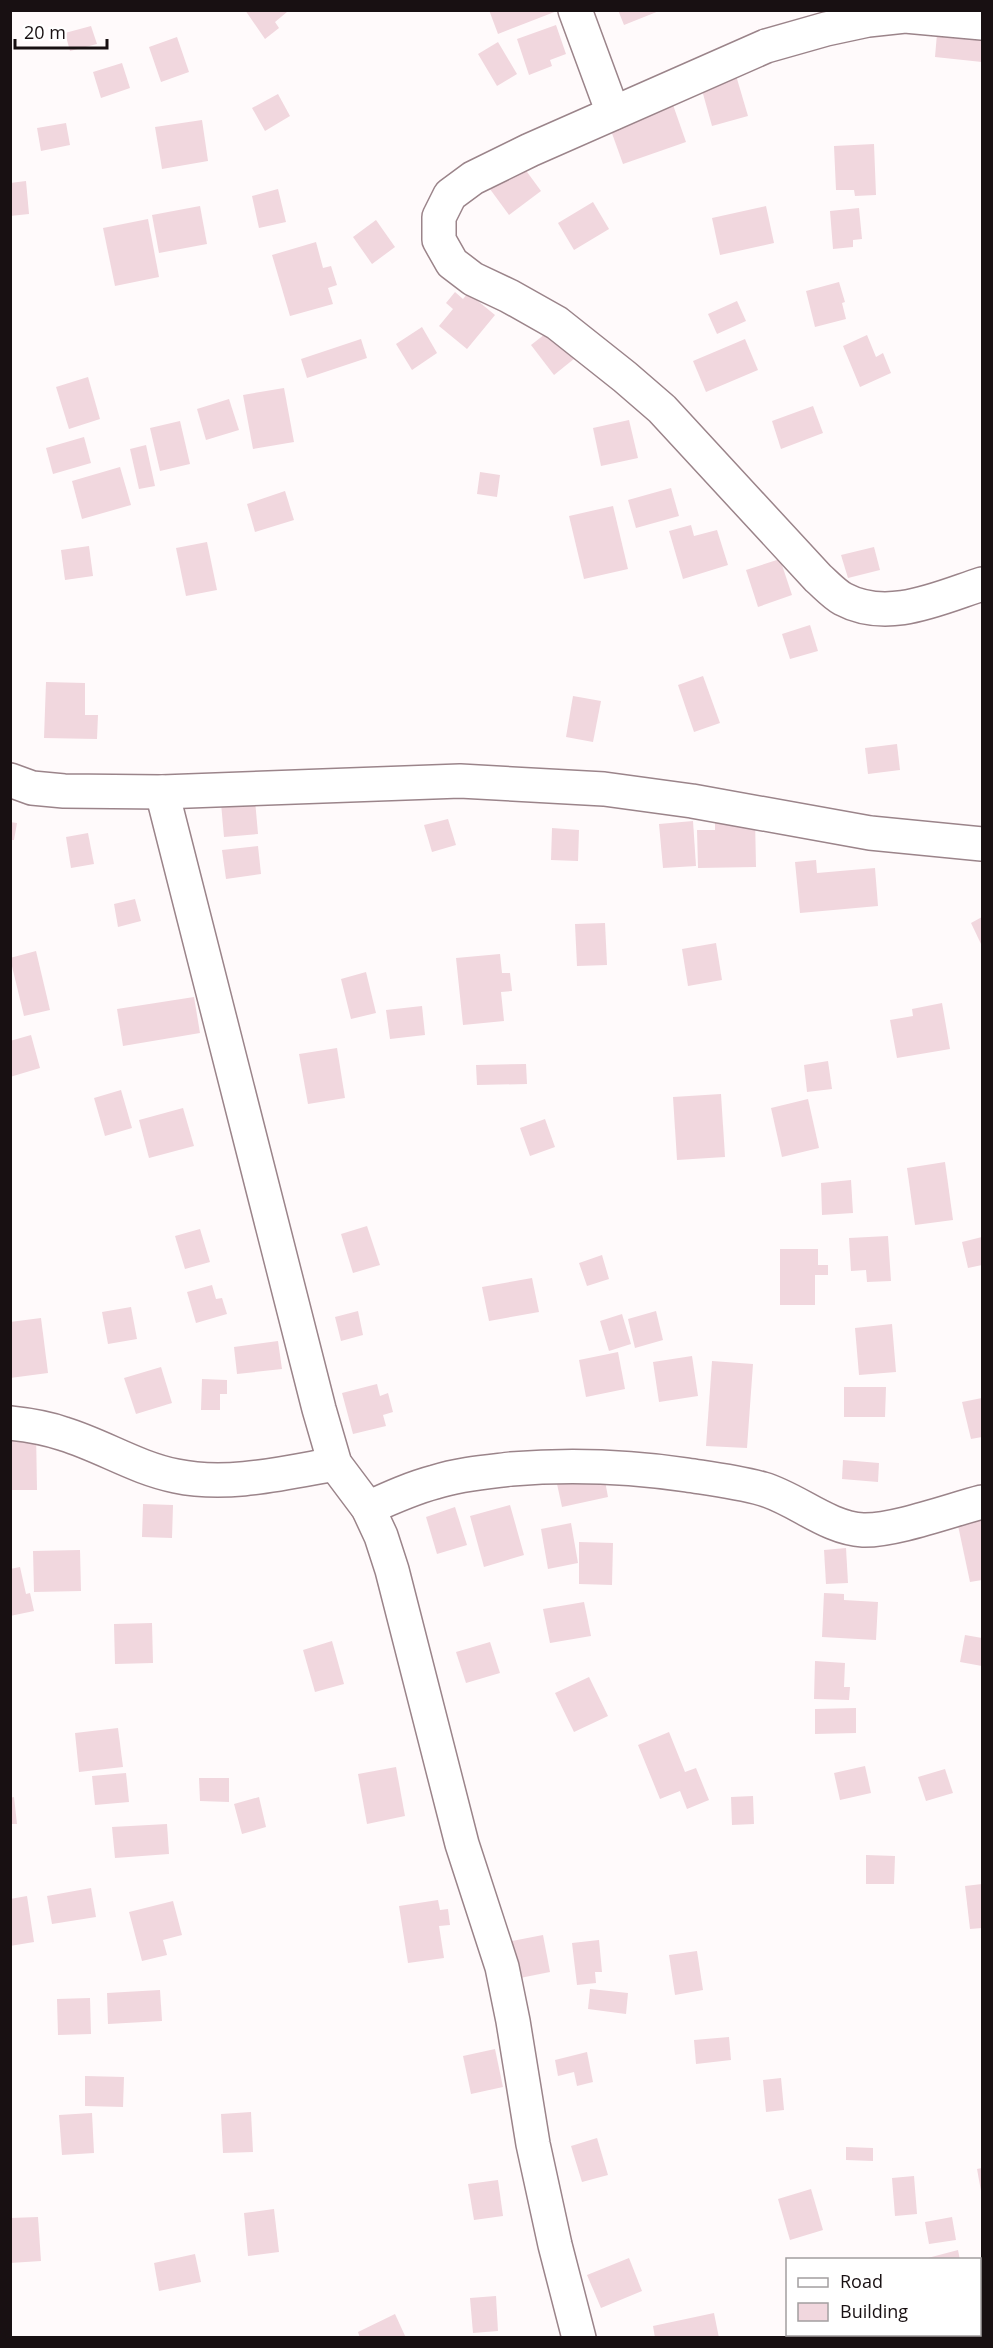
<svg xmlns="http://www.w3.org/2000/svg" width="993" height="2348" font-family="'Open Sans',sans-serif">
  <rect width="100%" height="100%" fill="#fffafb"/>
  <!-- building -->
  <g fill="#f1d7de">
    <path d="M245,10h41l1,2 -12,10 4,6 -14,11z"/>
    <path d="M489,10h68v1l-59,23z"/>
    <path d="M618,10h41v1l-35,14z"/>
    <path d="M982,18v44l-47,-5 3,-35z"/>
    <path d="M556,25l10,29 -16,6 2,6 -23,9 -12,-36z"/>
    <path d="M91,26l6,18 -27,7 -5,-18z"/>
    <path d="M177,37l12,35 -28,10 -12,-35z"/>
    <path d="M498,42l19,32 -20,12 -19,-32z"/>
    <path d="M122,63l8,25 -29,10 -8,-26z"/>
    <path d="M735,72l13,44 -36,10 -12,-43z"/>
    <path d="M278,94l12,22 -25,15 -13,-23z"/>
    <path d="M672,102l14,40 -63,22 -14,-39z"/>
    <path d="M202,120l6,41 -46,8 -7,-42z"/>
    <path d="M66,123l4,22 -29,6 -4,-23z"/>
    <path d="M874,144l2,51 -21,1 -1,-6h-18l-2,-44z"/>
    <path d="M519,161l22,30 -32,24 -22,-30z"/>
    <path d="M26,181l3,33 -19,2v-33z"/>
    <path d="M278,189l8,33 -27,6 -7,-32z"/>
    <path d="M593,202l16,27 -35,21 -16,-27z"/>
    <path d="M200,206l7,38 -48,9 -7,-38z"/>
    <path d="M766,206l8,37 -54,12 -8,-37z"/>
    <path d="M859,208l3,31 -9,1v7l-20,2 -3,-38z"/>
    <path d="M148,219l11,58 -44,9 -12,-58z"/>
    <path d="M376,220l19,27 -23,17 -19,-27z"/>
    <path d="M316,242l7,26 8,-2 6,19 -9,3 5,16 -43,12 -18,-61z"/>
    <path d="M839,282l6,20 -3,1 4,16 -31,8 -9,-36z"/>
    <path d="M455,292l8,7 5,-6 27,22 -28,34 -28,-23 14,-17 -7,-6z"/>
    <path d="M737,301l9,20 -29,13 -9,-20z"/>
    <path d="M558,324l22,30 -26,21 -23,-30z"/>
    <path d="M422,327l15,26 -25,17 -16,-26z"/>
    <path d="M867,335l9,22 7,-4 8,20 -31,14 -17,-41z"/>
    <path d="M361,339l6,19 -60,20 -6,-19z"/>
    <path d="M745,339l13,31 -52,22 -13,-31z"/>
    <path d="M88,377l12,42 -31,10 -13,-42z"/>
    <path d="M284,388l10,54 -41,7 -10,-54z"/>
    <path d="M229,399l10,31 -33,10 -9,-31z"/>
    <path d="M813,406l10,27 -42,16 -9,-28z"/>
    <path d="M629,420l9,38 -37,8 -8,-38z"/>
    <path d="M180,421l10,43 -30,7 -10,-43z"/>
    <path d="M84,437l7,26 -38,11 -7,-26z"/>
    <path d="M146,445l9,41 -16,3 -9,-40z"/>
    <path d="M120,467l11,38 -49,14 -10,-38z"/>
    <path d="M480,472l20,3 -3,22 -20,-3z"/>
    <path d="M671,488l8,28 -43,12 -8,-28z"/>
    <path d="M285,491l9,29 -39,12 -8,-28z"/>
    <path d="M613,506l15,63 -44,10 -15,-63z"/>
    <path d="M691,525l3,11 23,-6 11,35 -45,14 -14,-48z"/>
    <path d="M207,542l10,48 -31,6 -10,-48z"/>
    <path d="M89,546l4,30 -28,4 -4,-30z"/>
    <path d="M874,547l6,23 -32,8 -7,-23z"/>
    <path d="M780,559l12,36 -34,12 -12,-37z"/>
    <path d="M810,625l8,26 -28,8 -8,-25z"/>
    <path d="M703,676l17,47 -26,9 -16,-47z"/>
    <path d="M46,682l39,1v32h13l-1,24 -53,-1z"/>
    <path d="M573,696l28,5 -8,41 -27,-5z"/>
    <path d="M897,744l3,26 -32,4 -3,-26z"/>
    <path d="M255,800l3,34 -34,3 -3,-34z"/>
    <path d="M755,818l1,49 -58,1 -1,-38h18v-11z"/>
    <path d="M448,819l8,26 -24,7 -8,-27z"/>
    <path d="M693,821l3,45 -33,2 -4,-44z"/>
    <path d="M10,822l7,1 -3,17h-4z"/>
    <path d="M552,828l27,2 -1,31 -27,-1z"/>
    <path d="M88,833l6,31 -23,4 -5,-31z"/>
    <path d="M258,846l3,28 -35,5 -4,-29z"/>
    <path d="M816,860l1,13 58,-5 3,38 -78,7 -5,-51z"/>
    <path d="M135,899l6,22 -23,6 -4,-23z"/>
    <path d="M982,917v29l-11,-23z"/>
    <path d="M605,923l2,42 -30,1 -2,-42z"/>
    <path d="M716,943l6,37 -34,6 -6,-37z"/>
    <path d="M36,951l14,59 -26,6 -14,-58z"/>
    <path d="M500,954l2,19h8l2,18 -11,1 3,29 -41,4 -7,-67z"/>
    <path d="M366,972l10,41 -25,6 -10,-40z"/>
    <path d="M194,997l6,36 -77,13 -6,-37z"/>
    <path d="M942,1003l8,46 -53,9 -7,-38 23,-4 -1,-7z"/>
    <path d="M422,1006l3,29 -35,4 -4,-29z"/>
    <path d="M31,1035l9,33 -30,9v-36z"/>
    <path d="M337,1048l8,50 -37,6 -9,-50z"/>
    <path d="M828,1061l4,28 -25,3 -3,-27z"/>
    <path d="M526,1064l1,20 -50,1 -1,-20z"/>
    <path d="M121,1090l11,38 -27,8 -11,-38z"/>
    <path d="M721,1094l4,63 -48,3 -4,-63z"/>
    <path d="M808,1099l11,49 -37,9 -11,-49z"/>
    <path d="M183,1108l11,38 -45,12 -10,-38z"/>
    <path d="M545,1119l10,28 -25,9 -10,-28z"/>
    <path d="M945,1162l8,58 -38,5 -8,-57z"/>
    <path d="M851,1180l2,33 -31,2 -1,-32z"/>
    <path d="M367,1226l13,39 -27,8 -12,-39z"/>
    <path d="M200,1229l10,33 -25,7 -10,-33z"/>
    <path d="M888,1236l3,45 -24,1 -1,-12 -15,1 -2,-33z"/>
    <path d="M982,1237v28l-14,3 -6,-26z"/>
    <path d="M780,1249h38v16h10v10h-13v30h-35z"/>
    <path d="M602,1255l7,24 -22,7 -8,-23z"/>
    <path d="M532,1278l7,34 -50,9 -7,-34z"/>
    <path d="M212,1285l4,14 6,-1 5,16 -31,9 -9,-31z"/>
    <path d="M131,1307l6,32 -29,5 -6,-32z"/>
    <path d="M358,1311l5,24 -22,6 -6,-24z"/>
    <path d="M656,1311l7,29 -28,8 -7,-29z"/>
    <path d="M622,1314l9,30 -22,7 -9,-30z"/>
    <path d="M41,1318l7,55 -38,5v-56z"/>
    <path d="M892,1324l4,48 -37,3 -4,-47z"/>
    <path d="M278,1341l4,28 -45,5 -3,-27z"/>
    <path d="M618,1352l7,37 -39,8 -7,-37z"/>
    <path d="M692,1356l6,40 -39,6 -6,-40z"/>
    <path d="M712,1361l41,3 -6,84 -41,-2z"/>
    <path d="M161,1367l11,36 -36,11 -12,-36z"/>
    <path d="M202,1379l25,1v14h-7v16h-19z"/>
    <path d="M377,1384l3,12 8,-3 5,19 -10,3 3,11 -33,8 -11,-41z"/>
    <path d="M844,1387h42l-1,30h-41z"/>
    <path d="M982,1398v39l-11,2 -9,-37z"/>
    <path d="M11,1431h25l1,59h-27z"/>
    <path d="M601,1460l7,37 -46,10 -8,-37z"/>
    <path d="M843,1460l36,3 -1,19 -36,-3z"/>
    <path d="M143,1504l30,1 -1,33 -30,-1z"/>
    <path d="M510,1505l14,50 -40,12 -14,-51z"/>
    <path d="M455,1507l12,38 -30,9 -11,-37z"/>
    <path d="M982,1510v70l-12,2 -14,-66z"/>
    <path d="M571,1523l7,40 -30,6 -7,-40z"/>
    <path d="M579,1542l34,1 -1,42 -33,-1z"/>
    <path d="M846,1548l2,35 -22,1 -2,-34z"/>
    <path d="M80,1550l1,41 -47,1 -1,-41z"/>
    <path d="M20,1567l6,27 4,-1 4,18 -24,5v-47z"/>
    <path d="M824,1593l20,1v6l34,2 -2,38 -54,-3z"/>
    <path d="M584,1602l7,34 -41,7 -7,-34z"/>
    <path d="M152,1623l1,40 -38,1 -1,-40z"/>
    <path d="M965,1635l17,3v28l-22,-4z"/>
    <path d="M332,1641l12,43 -29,8 -12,-42z"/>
    <path d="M490,1642l10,31 -34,10 -10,-31z"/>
    <path d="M815,1661l30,2 -1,24h6l-1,13 -35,-1z"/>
    <path d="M589,1677l19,39 -34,16 -19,-39z"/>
    <path d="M856,1708v25l-41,1v-25z"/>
    <path d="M118,1728l5,39 -44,5 -4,-39z"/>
    <path d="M669,1732l16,40 11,-4 13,32 -22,9 -7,-18 -20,8 -22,-54z"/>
    <path d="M865,1766l6,27 -31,7 -6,-27z"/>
    <path d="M396,1767l9,49 -38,8 -9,-50z"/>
    <path d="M945,1769l8,24 -27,8 -8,-24z"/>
    <path d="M126,1773l3,29 -34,3 -3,-29z"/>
    <path d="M199,1778h30v24l-29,-1z"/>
    <path d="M753,1796l1,28 -22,1 -1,-28z"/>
    <path d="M14,1797l3,27h-7v-26z"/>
    <path d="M259,1797l7,30 -24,7 -8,-30z"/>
    <path d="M167,1824l2,30 -54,4 -3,-31z"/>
    <path d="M866,1855l29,1 -1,28h-28z"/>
    <path d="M982,1884v44l-12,1 -5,-43z"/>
    <path d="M91,1888l5,29 -44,7 -5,-28z"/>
    <path d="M27,1896l7,46 -24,4v-47z"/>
    <path d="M438,1900l2,10 8,-1 2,16 -11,1 5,32 -36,5 -9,-57z"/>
    <path d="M173,1901l9,34 -19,5 4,15 -25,6 -13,-49z"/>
    <path d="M543,1935l7,37 -30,6 -8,-37z"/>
    <path d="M599,1940l3,32h-7l1,11 -19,2 -5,-42z"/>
    <path d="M697,1951l6,39 -28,5 -6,-40z"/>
    <path d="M590,1989l38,4 -2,21 -38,-5z"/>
    <path d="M160,1990l2,31 -54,3 -1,-31z"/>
    <path d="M90,1998l1,36 -33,1 -1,-36z"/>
    <path d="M729,2037l2,23 -35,4 -2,-24z"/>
    <path d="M495,2049l8,38 -32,7 -8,-38z"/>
    <path d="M587,2052l6,30 -16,4 -3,-14 -16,4 -3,-16z"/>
    <path d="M85,2076l39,1 -1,30 -38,-1z"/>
    <path d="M781,2078l3,32 -18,2 -3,-32z"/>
    <path d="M251,2112l2,40 -30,1 -2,-39z"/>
    <path d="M92,2113l2,40 -32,2 -3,-40z"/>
    <path d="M597,2138l11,37 -26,7 -11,-36z"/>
    <path d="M846,2147l27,1v13l-27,-1z"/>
    <path d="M982,2168v23h-1l-4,-22z"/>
    <path d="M914,2176l3,38 -22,2 -3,-38z"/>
    <path d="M498,2180l5,36 -29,4 -6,-36z"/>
    <path d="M811,2189l12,41 -33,10 -12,-41z"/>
    <path d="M274,2209l5,43 -31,4 -4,-43z"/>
    <path d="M38,2217l3,44 -31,2v-45z"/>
    <path d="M952,2217l4,23 -27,4 -4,-22z"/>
    <path d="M958,2250l2,10h-36v-1z"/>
    <path d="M195,2254l6,28 -42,9 -5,-28z"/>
    <path d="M629,2258l13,33 -41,17 -14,-33z"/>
    <path d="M496,2296l2,35 -25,2 -3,-35z"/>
    <path d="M714,2313l5,25h-64l-2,-12z"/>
    <path d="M395,2314l11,24h-46l-2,-6z"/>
  </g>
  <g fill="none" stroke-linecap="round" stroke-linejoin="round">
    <defs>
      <g id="minor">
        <path d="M575,10l38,103"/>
        <path d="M982,23l-77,-7 -37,4 -42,9 -60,17 -236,104 -57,28 -23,17 -11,22v23l13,23 21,16 36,17 48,27 68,54 37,32 156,169c8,7 16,16 25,21 45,24 96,-1 139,-15"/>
        <path d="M10,780l22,8 32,3 98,1 298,-11 144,8 88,12 178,32 112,11"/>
        <path d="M162,792l157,617 16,55 33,44 13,28 11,34 70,274 40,123 11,54 20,123 22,101 24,93"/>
        <path d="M10,1423c19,2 37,5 54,11 39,12 72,34 112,42 52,11 108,-3 159,-12"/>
        <path d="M368,1508c22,-10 44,-20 67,-26 25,-8 51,-10 76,-13 62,-5 115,-3 176,6 26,4 51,7 76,14 34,10 64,39 100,41 31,1 88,-20 119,-28"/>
      </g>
    </defs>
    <!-- minor casing -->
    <use href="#minor" stroke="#9b848a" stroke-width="36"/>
    <!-- minor -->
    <use href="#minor" stroke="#fff" stroke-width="33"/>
  </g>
  <!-- border -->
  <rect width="993" height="2348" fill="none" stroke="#181012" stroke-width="24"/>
  <!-- legend -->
  <rect x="786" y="2258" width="195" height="78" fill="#ffffff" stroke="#a39fa0" stroke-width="1.5"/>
  <rect x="798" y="2278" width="30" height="9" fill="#ffffff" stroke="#a39fa0" stroke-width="1.5"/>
  <text x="840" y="2288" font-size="18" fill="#181012">Road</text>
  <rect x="798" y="2303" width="30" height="18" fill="#f1d7de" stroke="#a39fa0" stroke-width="1.5"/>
  <text x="840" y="2318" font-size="18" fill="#181012">Building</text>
  <!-- scale -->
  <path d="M15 39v9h92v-9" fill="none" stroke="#181012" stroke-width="3"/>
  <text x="24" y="39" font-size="18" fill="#181012" stroke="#ffffff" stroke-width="4.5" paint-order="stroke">20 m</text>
</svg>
